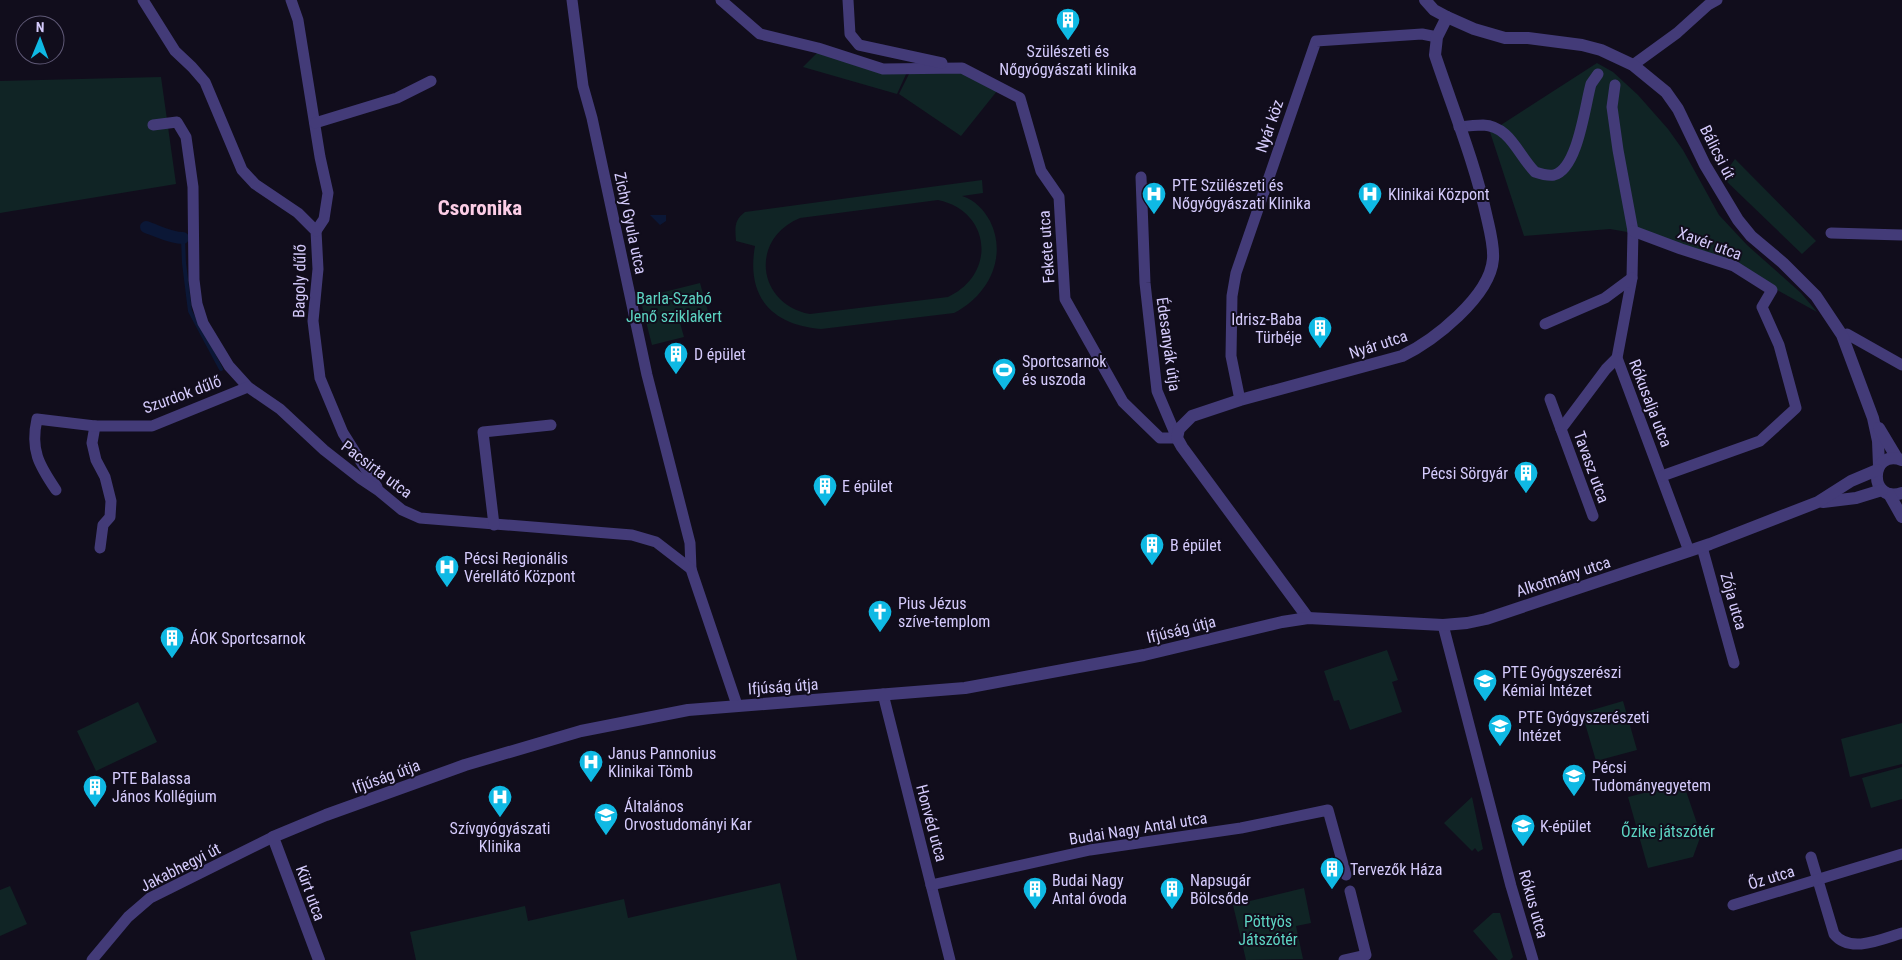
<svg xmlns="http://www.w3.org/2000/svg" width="1902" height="960" font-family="'Roboto Condensed',sans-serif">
  <rect width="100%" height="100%" fill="#110d1c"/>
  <!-- green -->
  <g fill="#102425" fill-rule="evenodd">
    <path d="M819,51l88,21 -10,22 -94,-27z"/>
    <path d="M1597,63l16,9 25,23 30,34 15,21 36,65 28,30 54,48 16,19 -83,-46 -78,-29 -46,-8 -86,7 -34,-104z"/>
    <path d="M910,72h53l34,19 -36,45 -62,-42z"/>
    <path d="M161,77l15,107 -176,29v-132z"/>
    <path d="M1735,159l81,82 -14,13 -80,-77z"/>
    <path d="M982,180l1,13 -21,3c13,4 22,14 28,25 18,36 -2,75 -36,92l-133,16c-50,-4 -75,-33 -66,-83l-19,-5c-1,-13 -2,-21 9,-29zM938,200c53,11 59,74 10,97l-138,17c-53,-10 -61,-75 -10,-96z"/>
    <path d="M700,283l9,32 -29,8 4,14 -32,8 -12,-47z"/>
    <path d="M1387,650l11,30 -6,2 10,30 -52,18 -11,-30 -5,1 -10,-30z"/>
    <path d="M1623,701l14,49 -41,11 -14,-48z"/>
    <path d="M138,702l19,40 -61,29 -19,-40z"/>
    <path d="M1902,723v41l-52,13 -9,-38z"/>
    <path d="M1902,767v32l-31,9 -9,-30z"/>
    <path d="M1668,787l18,4 15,44 -8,22 -45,11 -20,-71z"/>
    <path d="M1472,797l11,52 -5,3 -3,-4 -3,3 -28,-28z"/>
    <path d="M780,883l17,77h-381l-6,-28 115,-26 3,15 96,-22 4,19z"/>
    <path d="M10,886l17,38 -27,12v-46z"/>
    <path d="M1304,888l7,35 -15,3 7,33 -57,1 -13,-55z"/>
    <path d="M1493,913h7l13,44 -3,3h-12l-25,-29z"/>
  </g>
  <!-- water -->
  <path fill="#0b1736" d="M650,215h16v6l-6,4z"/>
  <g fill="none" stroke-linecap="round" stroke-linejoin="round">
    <!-- stream -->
    <path stroke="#0b1736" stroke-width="4" d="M183,238l1,25 6,48 31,58"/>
    <!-- canal -->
    <path stroke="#0b1736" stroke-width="12" d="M146,227c12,4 24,11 37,11"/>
    <!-- minor -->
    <g stroke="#433b78" stroke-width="11">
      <path d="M143,0l32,51 17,16 13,15 37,88 13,14 43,29 18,18 2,38 -5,52 7,57 23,55 34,54"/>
      <path d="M291,0l7,20 22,137 8,36 -4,26 -8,12"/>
      <path d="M572,0l11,86 9,32 55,257 43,168 1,26"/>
      <path d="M721,0l39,34 58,14 65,21 79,-1 58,30 21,73 18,26 6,102 58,103 37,36h17l-20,-47 -12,-108 -4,-106"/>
      <path d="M848,0l2,34 9,11 83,18"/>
      <path d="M1633,65l44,-32 31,-28 9,-5"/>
      <path d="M1615,85l-3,22 6,43 15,81 -1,47 -15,80 72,193"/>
      <path d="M315,123l82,-25 34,-17"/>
      <path d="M153,125l24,-3 9,15 7,50 1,93 3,24 6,19 26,43 19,21 32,22 44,41 37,29 18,12 23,19 18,8 212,17 24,7 35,27 46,136"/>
      <path d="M1459,127c8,-1 16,-2 24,-2 27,1 35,30 52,47 6,2 13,4 19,3 24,-6 31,-70 37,-91l7,-10"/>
      <path d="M1633,231l48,18 53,17 38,24 -10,17 17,38 17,63 -36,33 -98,35"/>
      <path d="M1831,233l71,2"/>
      <path d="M1545,324l60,-26 27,-20"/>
      <path d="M1847,334l55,31"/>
      <path d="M1550,399l11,30"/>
      <path d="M1240,400l-9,-44 1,-60 4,-23 80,-232 106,-7 15,3"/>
      <path d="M95,426l-3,17 4,17 9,17 6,24 -1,16 -7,8 -3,23"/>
      <path d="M56,490c-17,-25 -26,-40 -19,-71l58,7h57l96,-39"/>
      <path d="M1593,516l-32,-87 45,-60 11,-11"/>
      <path d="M494,525l-11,-93 68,-7"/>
      <path d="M1702,547l32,116"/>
      <path d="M1443,625l68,261 22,74"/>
      <path d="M883,694l67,266"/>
      <path d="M1811,857l23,77c16,20 48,5 68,-1"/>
      <path d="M931,885l159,-35 151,-22 87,-18 18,65"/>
      <path d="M1733,905l169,-51"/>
      <path d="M92,960l36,-43 22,-19 123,-61"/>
      <path d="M1344,960l22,-5 -16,-64"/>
    </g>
    <!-- tertiary -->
    <g stroke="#433b78" stroke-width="12">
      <path d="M1447,17l27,12 31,9h23l54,7 19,5 32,15 33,27 12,17 27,56 33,55 13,16 32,27 33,33 26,39 31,83 5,23 1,25"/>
      <path d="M1879,428l18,30"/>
      <path d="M1902,460c-33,-12 -34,44 0,33"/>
      <path d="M1889,494l13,23"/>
      <path d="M1823,502l33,-4 26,-8"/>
      <path d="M1308,618l-126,-171 -5,-9 2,-9 13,-13 48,-16 162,-44c31,-15 88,-59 91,-97 1,-13 -3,-28 -6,-41 -12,-55 -34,-109 -52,-163l2,-18 10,-20 -13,-7 -9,-10"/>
      <path d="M319,960l-46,-123 53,-22 139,-50 116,-34 107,-21 277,-22 179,-33 138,-33 26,-4 135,7 24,-2 19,-4 224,-75 108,-42 33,-21 26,-11"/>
    </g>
  </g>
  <!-- icons -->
  <defs>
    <symbol id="building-pin" viewBox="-11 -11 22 30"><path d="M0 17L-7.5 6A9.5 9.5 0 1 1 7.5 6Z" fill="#0fb9e4" stroke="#110d1c"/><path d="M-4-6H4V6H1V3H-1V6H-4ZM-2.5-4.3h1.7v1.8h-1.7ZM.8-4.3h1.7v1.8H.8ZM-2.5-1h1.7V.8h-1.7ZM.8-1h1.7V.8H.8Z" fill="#fff"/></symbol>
    <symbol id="hospital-pin" viewBox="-11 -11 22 30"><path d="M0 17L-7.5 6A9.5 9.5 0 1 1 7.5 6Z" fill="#0fb9e4" stroke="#110d1c"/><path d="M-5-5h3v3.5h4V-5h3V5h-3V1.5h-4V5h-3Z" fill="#fff"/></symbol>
    <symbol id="stadium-pin" viewBox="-11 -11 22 30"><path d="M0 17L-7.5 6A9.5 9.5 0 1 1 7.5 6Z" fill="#0fb9e4" stroke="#110d1c"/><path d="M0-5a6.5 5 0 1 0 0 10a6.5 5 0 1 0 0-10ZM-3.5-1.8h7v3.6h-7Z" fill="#fff"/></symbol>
    <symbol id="church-pin" viewBox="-11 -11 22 30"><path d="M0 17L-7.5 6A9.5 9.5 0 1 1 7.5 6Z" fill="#0fb9e4" stroke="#110d1c"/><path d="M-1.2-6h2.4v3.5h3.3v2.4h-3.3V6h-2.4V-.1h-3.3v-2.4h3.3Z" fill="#fff"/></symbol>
    <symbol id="university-pin" viewBox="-11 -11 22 30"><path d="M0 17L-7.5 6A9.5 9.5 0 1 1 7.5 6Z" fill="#0fb9e4" stroke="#110d1c"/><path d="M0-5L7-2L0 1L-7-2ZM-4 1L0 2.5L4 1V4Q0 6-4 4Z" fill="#fff"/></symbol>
  </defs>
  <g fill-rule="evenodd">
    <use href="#building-pin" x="1054" y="6" width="28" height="38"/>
    <use href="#hospital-pin" x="1140" y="180" width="28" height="38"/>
    <use href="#hospital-pin" x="1356" y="180" width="28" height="38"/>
    <use href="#building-pin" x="1306" y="314" width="28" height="38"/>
    <use href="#building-pin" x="662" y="340" width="28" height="38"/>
    <use href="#stadium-pin" x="990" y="356" width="28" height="38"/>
    <use href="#building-pin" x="1512" y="459" width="28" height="38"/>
    <use href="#building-pin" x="811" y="472" width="28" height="38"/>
    <use href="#building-pin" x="1138" y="531" width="28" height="38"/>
    <use href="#hospital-pin" x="433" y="553" width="28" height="38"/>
    <use href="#church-pin" x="866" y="598" width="28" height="38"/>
    <use href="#building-pin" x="158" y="624" width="28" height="38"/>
    <use href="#university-pin" x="1471" y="667" width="28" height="38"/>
    <use href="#university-pin" x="1486" y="712" width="28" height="38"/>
    <use href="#hospital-pin" x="577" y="748" width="28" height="38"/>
    <use href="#university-pin" x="1560" y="762" width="28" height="38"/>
    <use href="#building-pin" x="81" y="773" width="28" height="38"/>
    <use href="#hospital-pin" x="486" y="783" width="28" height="38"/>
    <use href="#university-pin" x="592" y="801" width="28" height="38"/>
    <use href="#university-pin" x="1509" y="812" width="28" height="38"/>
    <use href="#building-pin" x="1318" y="855" width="28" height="38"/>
    <use href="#building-pin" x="1021" y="875" width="28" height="38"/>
    <use href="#building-pin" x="1158" y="875" width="28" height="38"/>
  </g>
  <g text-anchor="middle" stroke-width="4" stroke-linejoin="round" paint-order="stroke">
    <!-- poi labels -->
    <g font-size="16" fill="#d5cbfc" stroke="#110d1c" text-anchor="start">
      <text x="1068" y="57" text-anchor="middle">Szülészeti és<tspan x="1068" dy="18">Nőgyógyászati klinika</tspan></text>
      <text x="1172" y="191">PTE Szülészeti és<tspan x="1172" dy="18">Nőgyógyászati Klinika</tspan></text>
      <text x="1388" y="200">Klinikai Központ</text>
      <text x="1302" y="325" text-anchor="end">Idrisz-Baba<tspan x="1302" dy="18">Türbéje</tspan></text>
      <text x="694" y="360">D épület</text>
      <text x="1022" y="367">Sportcsarnok<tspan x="1022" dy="18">és uszoda</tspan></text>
      <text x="1508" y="479" text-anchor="end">Pécsi Sörgyár</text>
      <text x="842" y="492">E épület</text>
      <text x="1170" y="551">B épület</text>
      <text x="464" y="564">Pécsi Regionális<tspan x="464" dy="18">Vérellátó Központ</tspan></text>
      <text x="898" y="609">Pius Jézus<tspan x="898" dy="18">szíve-templom</tspan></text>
      <text x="190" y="644">ÁOK Sportcsarnok</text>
      <text x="1502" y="678">PTE Gyógyszerészi<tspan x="1502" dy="18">Kémiai Intézet</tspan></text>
      <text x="1518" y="723">PTE Gyógyszerészeti<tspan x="1518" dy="18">Intézet</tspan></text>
      <text x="608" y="759">Janus Pannonius<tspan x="608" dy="18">Klinikai Tömb</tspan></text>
      <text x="1592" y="773">Pécsi<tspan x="1592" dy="18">Tudományegyetem</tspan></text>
      <text x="112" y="784">PTE Balassa<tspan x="112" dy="18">János Kollégium</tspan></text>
      <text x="624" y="812">Általános<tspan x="624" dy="18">Orvostudományi Kar</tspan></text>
      <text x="1540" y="832">K-épület</text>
      <text x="500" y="834" text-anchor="middle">Szívgyógyászati<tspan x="500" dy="18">Klinika</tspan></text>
      <text x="1350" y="875">Tervezők Háza</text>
      <text x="1052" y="886">Budai Nagy<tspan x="1052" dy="18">Antal óvoda</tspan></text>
      <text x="1190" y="886">Napsugár<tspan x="1190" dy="18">Bölcsőde</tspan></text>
    </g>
    <!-- street labels -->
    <g font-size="16" fill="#d5cbfc" stroke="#110d1c">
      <text transform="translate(1269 126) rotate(-71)" y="6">Nyár köz</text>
      <text transform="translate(1718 152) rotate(63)" y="6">Bálicsi út</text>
      <text transform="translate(631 223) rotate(78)" y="6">Zichy Gyula utca</text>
      <text transform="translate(1710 243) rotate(20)" y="6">Xavér utca</text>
      <text transform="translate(1046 247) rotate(-94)" y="6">Fekete utca</text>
      <text transform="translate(299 281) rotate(-89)" y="6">Bagoly dűlő</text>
      <text transform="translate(1169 344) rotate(82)" y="6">Édesanyák útja</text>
      <text transform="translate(1378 344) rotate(-18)" y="6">Nyár utca</text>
      <text transform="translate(182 394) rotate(-20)" y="6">Szurdok dűlő</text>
      <text transform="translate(1651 403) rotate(69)" y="6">Rókusalja utca</text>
      <text transform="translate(1592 467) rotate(70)" y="6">Tavasz utca</text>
      <text transform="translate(377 469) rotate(37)" y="6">Pacsirta utca</text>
      <text transform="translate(1563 576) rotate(-18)" y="6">Alkotmány utca</text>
      <text transform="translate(1734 601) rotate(74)" y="6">Zója utca</text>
      <text transform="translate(1181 629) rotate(-14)" y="6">Ifjúság útja</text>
      <text transform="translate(783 686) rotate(-4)" y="6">Ifjúság útja</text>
      <text transform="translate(386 776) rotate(-20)" y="6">Ifjúság útja</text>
      <text transform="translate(932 823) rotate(75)" y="6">Honvéd utca</text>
      <text transform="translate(1138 828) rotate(-9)" y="6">Budai Nagy Antal utca</text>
      <text transform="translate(180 867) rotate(-27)" y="6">Jakabhegyi út</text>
      <text transform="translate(1771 877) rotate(-17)" y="6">Őz utca</text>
      <text transform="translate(311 893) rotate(70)" y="6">Kürt utca</text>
      <text transform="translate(1534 904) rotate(74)" y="6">Rókus utca</text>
    </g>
    <!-- park labels -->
    <g font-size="16" fill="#5dd5c3" stroke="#110d1c">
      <text x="674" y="304">Barla-Szabó<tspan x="674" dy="18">Jenő sziklakert</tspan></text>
      <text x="1668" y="837">Őzike játszótér</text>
      <text x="1268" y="927">Pöttyös<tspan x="1268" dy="18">Játszótér</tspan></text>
    </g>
    <!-- district labels -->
    <g font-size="21" font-weight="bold" fill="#fccde6" stroke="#110d1c">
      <text x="480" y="215">Csoronika</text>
    </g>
  </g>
  <!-- north arrow -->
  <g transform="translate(40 40) rotate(1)"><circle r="24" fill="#110d1c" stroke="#5f5976"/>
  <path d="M0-4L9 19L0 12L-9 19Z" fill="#0fb9e4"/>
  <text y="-8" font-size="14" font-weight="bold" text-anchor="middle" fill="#d5cbfc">N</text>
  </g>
</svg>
